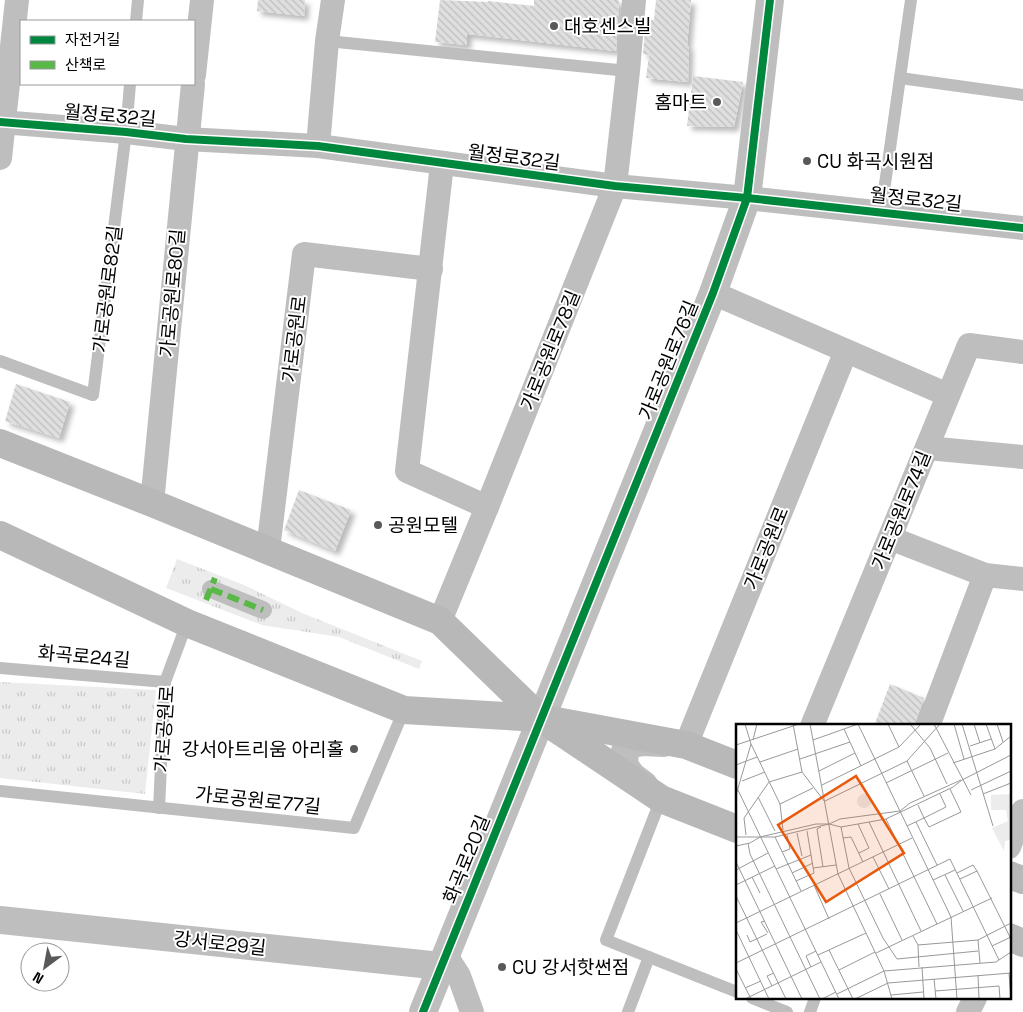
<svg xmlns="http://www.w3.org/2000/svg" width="1023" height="1012" font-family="'Space Grotesk','Noto Sans KR',sans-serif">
  <defs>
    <pattern id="grass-tufts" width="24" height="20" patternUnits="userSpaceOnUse" patternTransform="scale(1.25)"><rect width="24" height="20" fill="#ececec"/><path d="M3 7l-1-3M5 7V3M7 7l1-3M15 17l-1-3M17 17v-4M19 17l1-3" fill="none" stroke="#c9c9c9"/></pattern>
    <pattern id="building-back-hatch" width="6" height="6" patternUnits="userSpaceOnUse" patternTransform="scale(1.25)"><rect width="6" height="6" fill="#dfdfdf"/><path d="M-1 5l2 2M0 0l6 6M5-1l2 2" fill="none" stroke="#bebebe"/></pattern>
    <filter id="shadow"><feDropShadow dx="4.5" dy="4.5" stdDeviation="2.5" flood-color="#0004"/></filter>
  </defs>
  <rect width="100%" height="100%" fill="#fff"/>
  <!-- grass -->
  <g fill="url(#grass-tufts)">
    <path d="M177,559l67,26 58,28 120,48 -3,8 -80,-32 -77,-12 -96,-37z"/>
    <path d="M0,682l156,8 -11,104 -145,-16z"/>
  </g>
  <!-- building -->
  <g fill="url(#building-back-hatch)" filter="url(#shadow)">
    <path d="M258,0h47l-1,16 -47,-5z"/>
    <path d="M440,0l48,2v-1l46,5v-6h85l-3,51 -149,-17v11l-32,-3z"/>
    <path d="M656,0h35l-4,46h2l-1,36 -42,-4 3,-23 -6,-1 3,-35 8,1z"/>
    <path d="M693,76l50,6 -9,45 -47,-1z"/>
    <path d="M16,384l54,18 -11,36 -54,-17z"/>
    <path d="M299,490l52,20 -16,41 -51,-21z"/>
    <path d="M890,684l34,14 -10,28h-40z"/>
  </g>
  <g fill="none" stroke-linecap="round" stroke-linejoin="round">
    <!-- service -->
    <g stroke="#bebebe" stroke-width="12">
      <path d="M136,21l2,-21"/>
      <path d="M327,41l301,30"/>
      <path d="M900,78l123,17"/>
      <path d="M881,212l30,-212"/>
      <path d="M0,361l93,34 33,-263 4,-48"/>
      <path d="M0,668l165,14"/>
      <path d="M0,791l354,37 50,-118"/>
      <path d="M661,799l-55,141 131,52"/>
      <path d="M159,808l6,-126 22,-59"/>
      <path d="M752,998l35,14"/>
      <path d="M628,1012l21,-55"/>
      <path d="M810,1012l5,-14"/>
    </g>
    <!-- pedestrian -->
    <path stroke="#bebebe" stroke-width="18" d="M211,589l52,21"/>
    <!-- minor -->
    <g stroke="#bebebe" stroke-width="24">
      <path d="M194,75l8,-75"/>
      <path d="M0,122l126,10 60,7 132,7 297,40 132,12 276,30"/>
      <path d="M318,146l9,-105 6,-41"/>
      <path d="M0,158l17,-158"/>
      <path d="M442,164l-35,307 80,36"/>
      <path d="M713,293l235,102"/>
      <path d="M927,448l96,9"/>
      <path d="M152,503l41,-419"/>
      <path d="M890,538l95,37 38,4"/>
      <path d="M268,550l36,-296 127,15"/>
      <path d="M440,621l47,-114 128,-321 13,-115 6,-71"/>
      <path d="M812,726l157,-381 54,7"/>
      <path d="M928,726l57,-151"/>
      <path d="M686,745l160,-394"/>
      <path d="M1009,847l14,-36"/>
      <path d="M445,954l14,22 13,36"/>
      <path d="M968,1012l7,-14"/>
    </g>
    <!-- tertiary -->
    <g stroke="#bebebe" stroke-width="28">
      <path d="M644,785l-12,-9 -8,-11 1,-14 6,-7 13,-2 19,1"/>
      <path d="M0,920l441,46"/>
      <path d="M423,1012l290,-719 34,-95 23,-198"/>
    </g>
    <!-- secondary -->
    <g stroke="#b8b8b8" stroke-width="28">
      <path d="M0,443l152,60 288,118 100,97 146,27 51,20"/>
      <path d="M0,535l187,88 217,87 136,8 121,81 76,30"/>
      <path d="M1009,875l14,5"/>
      <path d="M1009,937l14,6"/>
    </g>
    <!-- quiet -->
    <g stroke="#58b947" stroke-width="6" stroke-dasharray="12 6" stroke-linecap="butt">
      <path d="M211,589l52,21"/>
      <path d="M206,600l9,-22"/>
    </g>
    <defs>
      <g id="cycleway">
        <path d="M0,122l126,10 60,7 132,7 297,40 132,12 276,30"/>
        <path d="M423,1012l290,-719 34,-95 23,-198"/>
      </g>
    </defs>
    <!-- cycleway casing -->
    <use href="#cycleway" stroke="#fff" stroke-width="11"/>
    <!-- cycleway -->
    <use href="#cycleway" stroke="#00873e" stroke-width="8"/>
  </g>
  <!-- markers -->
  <g fill="#595959" stroke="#fff" stroke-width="2">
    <circle cx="554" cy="26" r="5"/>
    <circle cx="717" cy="102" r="5"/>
    <circle cx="807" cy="161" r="5"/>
    <circle cx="378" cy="525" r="5"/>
    <circle cx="354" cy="749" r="5"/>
    <circle cx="502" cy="967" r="5"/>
  </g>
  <g text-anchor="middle" stroke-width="4" stroke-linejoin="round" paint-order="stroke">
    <!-- poi labels -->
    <g font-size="19" fill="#000" stroke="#fff" text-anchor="start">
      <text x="564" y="33">대호센스빌</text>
      <text x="707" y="109" text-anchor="end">홈마트</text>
      <text x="817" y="168">CU 화곡시원점</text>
      <text x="388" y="532">공원모텔</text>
      <text x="344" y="756" text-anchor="end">강서아트리움 아리홀</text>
      <text x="512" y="974">CU 강서핫썬점</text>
    </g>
    <!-- street labels -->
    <g font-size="19" fill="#000" stroke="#fff">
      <text transform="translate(110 115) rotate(5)" y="7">월정로32길</text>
      <text transform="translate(514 157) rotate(7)" y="7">월정로32길</text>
      <text transform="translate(916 199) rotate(6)" y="7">월정로32길</text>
      <text transform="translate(107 289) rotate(-83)" y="7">가로공원로82길</text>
      <text transform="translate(172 293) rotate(-85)" y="7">가로공원로80길</text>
      <text transform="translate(294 339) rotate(-83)" y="7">가로공원로</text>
      <text transform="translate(550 350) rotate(-68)" y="7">가로공원로78길</text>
      <text transform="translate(668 360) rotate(-68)" y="7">가로공원로76길</text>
      <text transform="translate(901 510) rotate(-68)" y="7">가로공원로74길</text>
      <text transform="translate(766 548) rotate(-68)" y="7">가로공원로</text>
      <text transform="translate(84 656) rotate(5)" y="7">화곡로24길</text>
      <text transform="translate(164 729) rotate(-86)" y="7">가로공원로</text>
      <text transform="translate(258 800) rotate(6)" y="7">가로공원로77길</text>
      <text transform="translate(466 859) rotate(-68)" y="7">화곡로20길</text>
      <text transform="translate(220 943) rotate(6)" y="7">강서로29길</text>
    </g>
  </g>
  <!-- overview -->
  <g transform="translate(736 724)">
    <rect width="275" height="275" fill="#fff"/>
    <path d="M275,70v46l-6,1 -1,10 -12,-23 16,-7 -2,-11h-15v-15zM121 77a7 7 0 1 1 14 0a7 7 0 1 1-14 0Z" fill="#ececec"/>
    <path fill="none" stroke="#999" stroke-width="1" d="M9,0l6,20 29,60 3,26M57,0l9,48 23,30M74,0l28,150 46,97 8,28M122,0l93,193 6,82M152,0l11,23M174,0l20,24 17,36M198,0l37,71M218,0l10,35M226,0l31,102M238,0l6,19M250,0l9,25M261,0l6,18M108,5l17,37M17,16l4,-16M77,16l45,-16M0,21l63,-21M234,22l21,-7M64,35l50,-17M171,37l17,35M24,38l38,-13M217,39l42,-14 16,-13M0,41l21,-8M83,47l36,-18M226,56l49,-25M6,57l23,-9M150,59l62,-30M86,61l77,-38 22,-23M0,62l103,213M235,66l40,-19M247,70l28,-11M0,71l15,-51M22,73l17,34M89,77l82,-40 33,-37M44,80l33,-16M182,81l6,13 22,-11 -6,-13M150,95l51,105M133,98l52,109M180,98l21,43M122,100l11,24 -10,5M171,102l17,-8 5,9 32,-15 -11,-23M85,103l-4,2 6,38M105,103l8,41 34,70 14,21 81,-8M61,109l5,23M10,111l-2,-17 25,-36 33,-10M0,113h24l56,-13h13l11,-5 60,-8 10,-8 51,-23M39,113l26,54M107,114l8,-1 12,25M12,119l2,11 70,145M0,122l14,-3 10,-6h15l54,-13 12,3 45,-8 67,-32 9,-7M46,128l8,-3 -3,-14M137,133l16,32M0,138l66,137M77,144l23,-3M40,145l35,-14M0,146l32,-17M56,149l21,-10M221,149l16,-8 4,6M209,151l18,36M16,153l8,16M224,155l17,-8 34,68M197,156l22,-10M60,157l18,-8 -7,-42M0,161l39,-19M78,161l15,34M144,170l22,46M0,172l50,103M29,197l-4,1 7,11M0,199l176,-85M0,206l33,69M11,211l3,7 17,-8M177,212l5,9 1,22M242,216l2,23M182,221l60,-5 33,-17M256,222l19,-9M93,226l24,49M140,229l116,-55M82,231l48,-22M0,239l214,-104 49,101M75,243l-5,-11 10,-5M186,243l2,32M0,245l15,30M103,246l36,-18M273,249l2,26M242,251l1,24M198,255l2,20M36,262l-5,-10 7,-3M9,264l16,-7M199,267l64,-5 1,13M101,270l47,-23 112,-9 15,-10M155,271l32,-3M9,275l76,-37M86,275l14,-7M119,275l33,-16 123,-10"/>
    <path fill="#e8590c" fill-opacity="0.15" stroke="#e8590c" stroke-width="2.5" d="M120,52l48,77 -78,49 -48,-77z"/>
    <rect width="275" height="275" fill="none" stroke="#000" stroke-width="2.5"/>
  </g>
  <!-- legend -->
  <rect x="20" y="20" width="175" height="65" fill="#ffffff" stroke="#999999"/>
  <rect x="30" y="36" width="25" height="8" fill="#00873e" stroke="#999999"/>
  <text x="65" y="45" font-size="15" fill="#000000">자전거길</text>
  <rect x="30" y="61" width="25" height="8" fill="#58b947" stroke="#999999"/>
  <text x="65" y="70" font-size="15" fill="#000000">산책로</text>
  <!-- north arrow -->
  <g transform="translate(45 967) rotate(212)"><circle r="24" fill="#ffffff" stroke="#999999"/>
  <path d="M0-4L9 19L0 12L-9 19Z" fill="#595959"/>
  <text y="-8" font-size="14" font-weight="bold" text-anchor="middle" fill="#000000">N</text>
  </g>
</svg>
